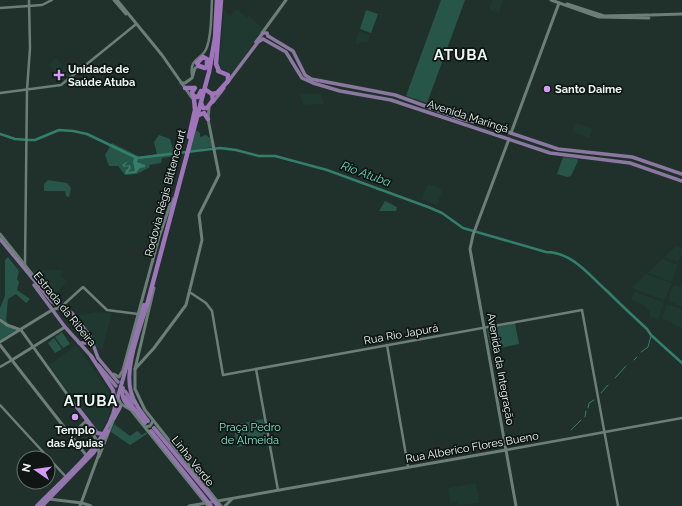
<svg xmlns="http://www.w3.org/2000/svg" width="682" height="506" font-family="Raleway,sans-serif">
  <rect width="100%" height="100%" fill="#20302b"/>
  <!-- built -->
  <g fill="#1f3830">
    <path d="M492,0h11l-4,13 -10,-3z"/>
    <path d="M237,9l10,9 2,-2 15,13 -31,43 -4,1 -8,-4 -2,-3 5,-56 6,6z"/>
    <path d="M359,31l11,4 -3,8 -6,-2 -2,4 -4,-2z"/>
    <path d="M56,58l15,17 -11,8 -11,-19z"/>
    <path d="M300,94h21l3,10 -21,1z"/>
    <path d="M576,123l17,6 -4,9 -16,-6z"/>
    <path d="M428,184l15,5 -6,16 -15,-6z"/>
    <path d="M676,246l6,2v7l-4,7 -14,-5z"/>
    <path d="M662,259l16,6 -6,17 -25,-9z"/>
    <path d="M32,270h32l-4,5 7,7 -14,14z"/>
    <path d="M646,274l26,9 -6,15 -3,2 -29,-11 -1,-3z"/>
    <path d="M676,285l6,2v20l-14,-7 4,-13z"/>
    <path d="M635,292l29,10 -6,18 -8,-3v-6l-6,-6 -13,-5z"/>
    <path d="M667,304l15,5v19l-20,-10z"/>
    <path d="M97,312l15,1 -10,37 -5,-2 -5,-12 -16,-20z"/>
    <path d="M76,345l32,44 4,11 -4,19 -8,13 -3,-1 -48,-66z"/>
    <path d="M476,483l4,20 -22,3 -1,-5 -7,1 -2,-14z"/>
  </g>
  <!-- green -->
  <g fill="#275648">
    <path d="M441,0h24l-38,103 -21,-7z"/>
    <path d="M366,10l12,4 -7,19 -11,-4z"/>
    <path d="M196,130l4,3v4l6,-2 4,3 2,9 -22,4z"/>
    <path d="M159,135l11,4 5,17 -13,2 -1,5 -12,2 1,2 -13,7 -12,1 -7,-9h-9l-4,-11 7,-12 28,14 17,-3 -3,-12z"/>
    <path d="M563,157l14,2 1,2 -7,15 -4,1 -10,-3z"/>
    <path d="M48,180l19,3 4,5 -2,9 -3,-1 -1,-5h-21v-7z"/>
    <path d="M385,201l12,6 -1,4h-17z"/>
    <path d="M8,257l11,14 -2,8 2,3 -2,8 13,9 -4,4 -10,-9 -8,5 -2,21 3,5 -9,-7v-10l5,-12v-36z"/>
    <path d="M0,322l16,8 -16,10z"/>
    <path d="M515,323l4,21 -28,6 -4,-21z"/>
    <path d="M62,332l8,12 -7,4 -8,-11z"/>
    <path d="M54,338l8,11 -7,4 -7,-10z"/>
    <path d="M263,419l4,23 -30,5 -4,-22z"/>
    <path d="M114,424l16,12 7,-5 5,4 4,-3 1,2 -17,11 -19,-13z"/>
  </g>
  <!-- water -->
  <path fill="#347f6a" d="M134,158l4,1 -1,3 8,3v2l-5,1 -4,5 -11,1 1,-4 2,-1 1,-3 -5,1 -2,-2 6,-4 -4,5 6,-1 1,3 -3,4 7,-1 -2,-9z"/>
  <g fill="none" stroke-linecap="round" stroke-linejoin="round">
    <!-- stream -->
    <g stroke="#347f6a" stroke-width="1">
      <path d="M641,352l7,-5 3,-11"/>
      <path d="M634,360l3,-3"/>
      <path d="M615,378l11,-12"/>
      <path d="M601,393l7,-8"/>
      <path d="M588,408l1,-5 5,-3"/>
      <path d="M585,417l1,-6"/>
      <path d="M571,430l10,-10"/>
    </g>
    <!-- river -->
    <path stroke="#347f6a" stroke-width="2.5" d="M0,134l15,5 14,1h6l24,-10 14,1 14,3 50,24 83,-10 16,2 23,6h16l52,14 101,37 14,6 21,15 83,24c26,0 43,23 61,39 13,13 27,26 40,38l4,6 31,28"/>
    <!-- tertiary -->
    <g stroke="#6b7e77" stroke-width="2.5">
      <path d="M0,8l42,-3 10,-5"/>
      <path d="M192,75c-3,-18 11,-15 15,-28 5,-14 4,-32 5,-47"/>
      <path d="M0,93l61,-8 74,-60"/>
      <path d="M25,265l2,-175 3,-42 -1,-48"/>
      <path d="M191,293l15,10 6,8 11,64 359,-65 36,196"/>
      <path d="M61,307l22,-20 24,23 31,4"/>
      <path d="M387,345l21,122"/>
      <path d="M0,367l12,-7"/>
      <path d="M256,369l22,121"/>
      <path d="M0,405l66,72"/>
      <path d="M506,450l176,-32"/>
      <path d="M99,457l15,-38"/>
    </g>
    <!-- secondary -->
    <g stroke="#6b7e77" stroke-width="3">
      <path d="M114,0l12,14"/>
      <path d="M117,0l45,55 30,43"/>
      <path d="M551,0l48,17 50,1"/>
      <path d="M567,4l37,12 45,-1"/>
      <path d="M651,15l31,-1"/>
      <path d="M262,33l24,-33"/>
      <path d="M181,83h4l7,-5 3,-10 4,-2"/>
      <path d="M511,133l48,-130"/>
      <path d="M509,139l-36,96 -3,14 46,257"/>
      <path d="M0,234l56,70"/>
      <path d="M154,288l-19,81v20l10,21 76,96"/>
      <path d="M0,320l7,5 14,5"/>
      <path d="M21,330l56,78"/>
      <path d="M0,342l52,-32 9,-3"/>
      <path d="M0,345l86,110"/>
      <path d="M12,360l53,-33"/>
      <path d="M135,369l19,-21 32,-43 16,-65 -3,-25 20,-40 -11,-56 1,-11"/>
      <path d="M114,374l5,3 4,-7 36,-133 13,-38"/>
      <path d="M118,398l3,6 10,6 77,96"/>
      <path d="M145,427l5,-1 3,-5"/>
      <path d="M71,435l14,-13"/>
      <path d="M49,499l33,4 9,3"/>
      <path d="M80,506l19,-52 -1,-11 -12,-22"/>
      <path d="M189,506l317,-56"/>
      <path d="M225,506l7,-7"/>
    </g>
    <!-- primary -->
    <g stroke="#8a78a0" stroke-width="3.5">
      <path d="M268,36l25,15 12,24 6,4 84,16 66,24 23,5 74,25 74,8 50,17"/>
      <path d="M263,39l23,13 16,26 11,5 27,8 51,9 159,53 80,10 52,18"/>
      <path d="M256,42l7,-9h4l1,3"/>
      <path d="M227,83l31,-41 5,-3"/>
      <path d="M213,102l11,-14"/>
      <path d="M0,239l52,63 20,11 18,23 8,22 20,24"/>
      <path d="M34,285l31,42 27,30"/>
      <path d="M79,343h8l3,-6"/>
      <path d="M98,365l18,21"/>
      <path d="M125,391l9,12"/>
    </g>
    <!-- trunk -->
    <g stroke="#9476ae" stroke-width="4">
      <path d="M147,305c-7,24 -23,63 -16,87 3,11 10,20 17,29"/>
      <path d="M91,356l22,34 2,12"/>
      <path d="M123,388c-3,11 4,18 13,23"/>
      <path d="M125,397l20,26"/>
      <path d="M77,407l20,26 6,1"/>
      <path d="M114,418l6,-11"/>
      <path d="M154,428l64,78"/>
      <path d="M151,431l60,75"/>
      <path d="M37,506c25,-26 65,-58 76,-92l31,-109"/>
      <path d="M42,506l52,-54 14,-21"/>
    </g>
    <!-- motorway -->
    <g stroke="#9f74bb" stroke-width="4.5">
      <path d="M205,68l-6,-2 -2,-3 6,-6 4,2v8"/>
      <path d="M219,71l-3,-7 5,-64"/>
      <path d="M185,88h9"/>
      <path d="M195,88l-3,4 1,4 5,1 3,-6"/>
      <path d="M206,90l6,4 5,-1 11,-12v-6l-10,-4"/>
      <path d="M201,103l2,5h4l6,-8 -1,-6"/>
      <path d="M199,115l5,-2 4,6"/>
      <path d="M189,137l6,-27 -1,-11"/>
      <path d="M147,305l62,-233 6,-34 2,-38"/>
    </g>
  </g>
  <!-- markers -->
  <g fill="#d59bfa" stroke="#0f1614" stroke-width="1.5">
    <path d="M57 69h4v4h4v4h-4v4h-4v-4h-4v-4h4z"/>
    <circle cx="547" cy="89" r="4"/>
    <circle cx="75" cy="417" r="4"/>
  </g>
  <g text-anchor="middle" stroke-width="3.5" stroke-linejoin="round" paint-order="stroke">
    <!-- poi labels -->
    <g font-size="11" font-weight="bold" fill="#ecf7f3" stroke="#0f1614" text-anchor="start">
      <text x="68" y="73">Unidade de<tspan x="68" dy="13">Saúde Atuba</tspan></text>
      <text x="555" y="93">Santo Daime</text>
      <text x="75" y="434" text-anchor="middle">Templo<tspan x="75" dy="13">das Águias</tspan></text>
    </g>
    <!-- street labels -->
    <g font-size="11" fill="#ecf7f3" stroke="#0f1614">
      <text transform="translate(468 116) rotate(18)" y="4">Avenida Maringá</text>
      <text transform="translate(165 193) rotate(-75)" y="4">Rodovia Régis Bittencourt</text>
      <text transform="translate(65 309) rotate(51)" y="4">Estrada da Ribeira</text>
      <text transform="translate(401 334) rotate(-10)" y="4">Rua Rio Japurá</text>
      <text transform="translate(501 369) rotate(80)" y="4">Avenida da Integração</text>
      <text transform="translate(472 447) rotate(-10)" y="4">Rua Alberico Flores Bueno</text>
      <text transform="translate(193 461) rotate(51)" y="4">Linha Verde</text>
    </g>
    <!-- park labels -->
    <g font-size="11" fill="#7feccc" stroke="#0f1614">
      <text x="250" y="431">Praça Pedro<tspan x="250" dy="13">de Almeida</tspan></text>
    </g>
    <!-- water labels -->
    <g font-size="12" font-style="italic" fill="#68d5b6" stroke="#0f1614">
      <text transform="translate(366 174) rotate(20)" y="4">Rio Atuba</text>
    </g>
    <!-- district labels -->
    <g font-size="15" font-weight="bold" letter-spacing="1" fill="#ecf7f3" stroke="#0f1614">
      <text x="461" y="60">ATUBA</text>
      <text x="91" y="406">ATUBA</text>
    </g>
  </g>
  <!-- north arrow -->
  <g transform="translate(36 470) rotate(283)"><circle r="19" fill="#0f1614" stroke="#67706d"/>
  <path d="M0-3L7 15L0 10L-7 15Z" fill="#d59bfa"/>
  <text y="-6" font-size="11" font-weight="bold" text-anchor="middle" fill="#ecf7f3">N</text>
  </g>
</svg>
